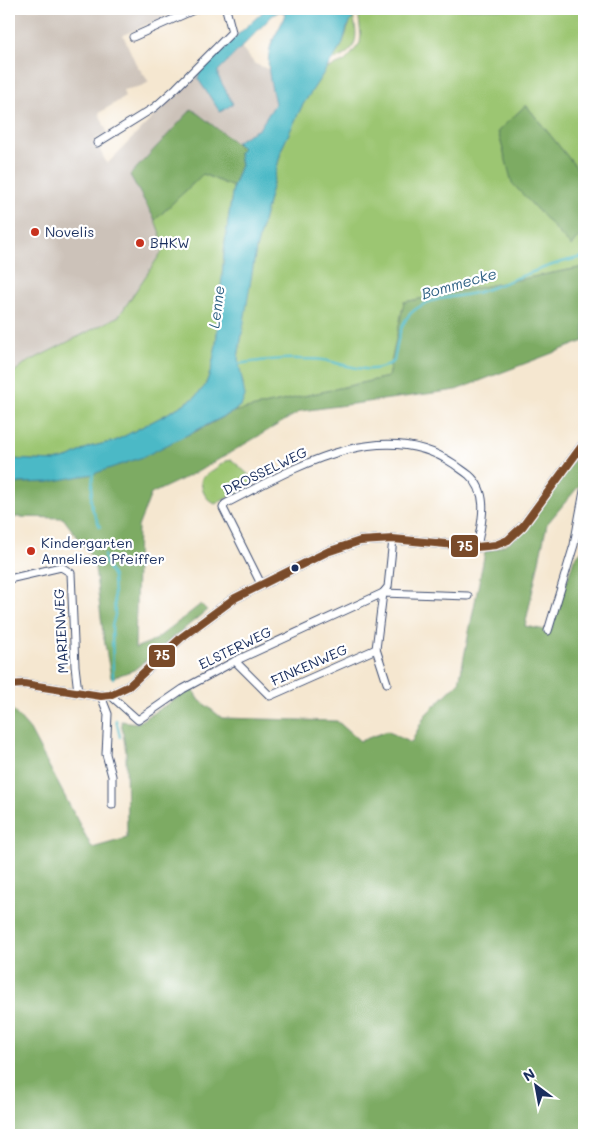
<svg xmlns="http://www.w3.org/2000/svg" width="593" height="1144" font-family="Mali,sans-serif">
  <rect width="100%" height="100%" fill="#fff"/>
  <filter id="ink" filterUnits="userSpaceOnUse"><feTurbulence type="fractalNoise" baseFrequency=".02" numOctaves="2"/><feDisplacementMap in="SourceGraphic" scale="10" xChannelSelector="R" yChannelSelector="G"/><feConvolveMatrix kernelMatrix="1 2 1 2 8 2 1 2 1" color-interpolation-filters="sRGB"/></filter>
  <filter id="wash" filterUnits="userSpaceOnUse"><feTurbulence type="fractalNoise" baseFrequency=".0096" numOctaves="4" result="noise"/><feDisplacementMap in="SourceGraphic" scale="20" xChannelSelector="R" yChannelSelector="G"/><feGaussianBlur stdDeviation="1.12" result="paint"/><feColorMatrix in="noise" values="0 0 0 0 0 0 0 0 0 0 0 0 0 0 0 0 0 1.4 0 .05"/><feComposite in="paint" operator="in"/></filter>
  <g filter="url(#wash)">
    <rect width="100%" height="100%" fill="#f5e7d0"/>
    <!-- industrial -->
    <path fill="#ccc2b9" d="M9,9h172l-58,26 13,29 13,18 -7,4 -19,4 2,7 -26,16 8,19 -12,8 12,24 93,-95 33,35 -15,-28v-5l23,-24 14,17 13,5 7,35 -16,25 -8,4 -15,9 -44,-33 -62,66 25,45 10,27 -46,69 -95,48 -11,9 -4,12z"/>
    <!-- green -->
    <g fill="#9cc672" stroke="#5c7a68">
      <path d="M358,9h226v168l-58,-72 -28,27 15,51 58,63 13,-16v37l-180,35 -16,75 -155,35 9,-8 1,-21 -4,-12 -1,-13 9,-61 9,-48 26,-101 20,-42 24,-37 18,-7 6,-6 10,-13 1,-7z"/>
      <path d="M353,16c6,22 4,37 -21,44 4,-6 8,-11 11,-18 4,-9 5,-18 10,-26z"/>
      <path d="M203,174l30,13 -8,55 -9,103 -5,25 -6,16 -11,12 -29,17 -50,26 -26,6 -19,10 -15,4 -46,-2v-74l4,-12 11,-9 95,-48 46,-69 -10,-27z"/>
      <path d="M232,460l18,16 4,9 -39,19c-10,-5 -15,-15 -13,-26l24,-17z"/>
    </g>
    <!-- forest -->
    <g fill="#7dab64" stroke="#4c6d61">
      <path d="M526,105l58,72v53l-13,16 -59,-63 -14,-52z"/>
      <path d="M192,109l50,39 -3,6 2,11 -8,22 -30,-13 -48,46 -25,-45z"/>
      <path d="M584,267v74l-128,49 -155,21 -102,60 -48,23 -13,33 -3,121 20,-8 46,-36 6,6 -73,60 -23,8 -8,-45 -9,-73 -31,-42 -47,-1 -7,5v-36l11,-3 29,-1 146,-50 38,-20 155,-35 16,-75z"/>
      <path d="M584,447v33l-37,44 -22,102 26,5 23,-72 10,-11v587h-575v-429l21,24 62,118 35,-10 -1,-86 -5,-31 16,2 56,-35 4,10 25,20 115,3 23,20 27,-10 24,12 14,-28 34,-33 26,-130 13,-4 12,-6z"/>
    </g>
    <!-- water -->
    <path fill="#4cb9c6" stroke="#347492" d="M266,9h92l-11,19 -5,17 -40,61 -20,42 -26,101 -18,109 7,38 -3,8 -9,8 -90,45 -50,17 -44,8 -29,1 -11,3v-27l46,2 15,-4 19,-10 26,-6 50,-26 29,-17 11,-12 6,-16 5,-25 9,-103 8,-55 8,-22 -2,-11 3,-6 -6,-6 11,-7 12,-6 16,-25c-4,-21 -11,-41 -3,-62 4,-9 11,-19 13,-29l-5,-2 -7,4 -55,56v5l15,28 -13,8 -22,-33 2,-10z"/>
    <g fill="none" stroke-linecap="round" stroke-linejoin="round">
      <!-- stream -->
      <g stroke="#4cb9c6" stroke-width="2.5">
        <path d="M237,364c21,-3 42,-6 62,-5 8,0 16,0 24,1 23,4 49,18 71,1 3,-16 5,-37 18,-49 21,-18 46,-13 70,-21 34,-11 66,-28 102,-34"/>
        <path d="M93,473l-2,27 1,8 8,19"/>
        <path d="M104,555l2,9 7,13 2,38 -3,11 1,52"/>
        <path d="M116,720l4,17"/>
      </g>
    </g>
  </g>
  <g filter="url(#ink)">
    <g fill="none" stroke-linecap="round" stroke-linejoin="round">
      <defs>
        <g id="minor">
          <path d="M133,37l63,-28"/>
          <path d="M97,143l58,-36 21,-19 56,-56 -6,-23"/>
          <path d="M9,579l52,-12 10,6 4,93 3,26"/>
          <path d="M261,584l-38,-76 2,-4c66,-34 156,-90 229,-40 5,4 10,7 15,11 22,19 12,49 8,72"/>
          <path d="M548,631l26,-86 10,-54"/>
          <path d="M235,661l35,35 106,-47"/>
          <path d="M387,683l-11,-34 7,-56 5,-6 5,-48"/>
          <path d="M110,695l28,25 45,-31 52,-28 148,-68 85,3"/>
          <path d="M101,696l7,18 -2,40 6,22v29"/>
        </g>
        <path id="tertiary" d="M9,685l15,-1 77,12 9,-1 19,-9 53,-49 53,-39 92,-46 33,-11 33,-2 84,8 19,-2 12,-5 15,-14 61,-83"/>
      </defs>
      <!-- minor casing -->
      <use href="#minor" stroke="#3c4b6f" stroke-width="9"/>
      <!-- tertiary casing -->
      <use href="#tertiary" stroke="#3c4b6f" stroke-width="11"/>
      <!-- minor -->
      <use href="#minor" stroke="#fff" stroke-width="7"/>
      <!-- tertiary -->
      <use href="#tertiary" stroke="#fff" stroke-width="9"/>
      <defs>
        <path id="bus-1" d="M9,685l15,-1 77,12 9,-1 19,-9 53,-49 53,-39 92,-46 33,-11 33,-2 84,8 19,-2 12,-5 15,-14 61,-83"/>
      </defs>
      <!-- bus-1 casing -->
      <use href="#bus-1" stroke="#fff" stroke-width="11"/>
      <!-- bus-1 -->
      <use href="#bus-1" stroke="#7a4b2a" stroke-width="8"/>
    </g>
  </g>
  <!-- markers -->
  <g fill="#c8321e" stroke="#fff" stroke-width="2">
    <circle cx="35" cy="232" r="5"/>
    <circle cx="140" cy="243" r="5"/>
    <circle cx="31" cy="551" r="5"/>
  </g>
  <circle fill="#1b2f5e" stroke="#fff" stroke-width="2" cx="295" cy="568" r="4.5"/>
  <g text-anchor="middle" stroke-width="4.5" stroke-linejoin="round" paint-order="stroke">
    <!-- poi labels -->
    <g font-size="14" fill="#1b2f5e" stroke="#fff" text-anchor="start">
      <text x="45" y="237">Novelis</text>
      <text x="150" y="248">BHKW</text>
      <text x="41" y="548">Kindergarten<tspan x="41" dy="16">Anneliese Pfeiffer</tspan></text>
    </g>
    <!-- street labels -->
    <g font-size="14" fill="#1b2f5e" stroke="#fff">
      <text transform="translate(265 471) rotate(-26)" y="5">DROSSELWEG</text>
      <text transform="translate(61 631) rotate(-93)" y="5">MARIENWEG</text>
      <text transform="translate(235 648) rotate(-26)" y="5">ELSTERWEG</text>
      <text transform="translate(309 665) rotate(-24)" y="5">FINKENWEG</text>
    </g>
    <!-- water labels -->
    <g font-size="15" font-style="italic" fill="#2c5f82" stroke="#fff">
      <text transform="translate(459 284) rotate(-16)" y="5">Bommecke</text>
      <text transform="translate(217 307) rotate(-83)" y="5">Lenne</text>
    </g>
  </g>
  <g stroke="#fff" stroke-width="2">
    <rect x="450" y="534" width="29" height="24" rx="5" fill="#7a4b2a"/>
    <rect x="148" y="644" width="28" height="24" rx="5" fill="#7a4b2a"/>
  </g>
  <g font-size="14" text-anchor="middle" font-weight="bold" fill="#fff">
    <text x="465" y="551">75</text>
    <text x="162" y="660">75</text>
  </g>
  <!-- margin -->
  <rect width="593" height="1144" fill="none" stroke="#fff" stroke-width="30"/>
  <!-- north arrow -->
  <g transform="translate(536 1086) rotate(328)" stroke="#ffffff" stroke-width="4" paint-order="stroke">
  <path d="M0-4L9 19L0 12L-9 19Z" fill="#1b2f5e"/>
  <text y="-8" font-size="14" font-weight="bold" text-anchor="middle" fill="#1b2f5e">N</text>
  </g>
</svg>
